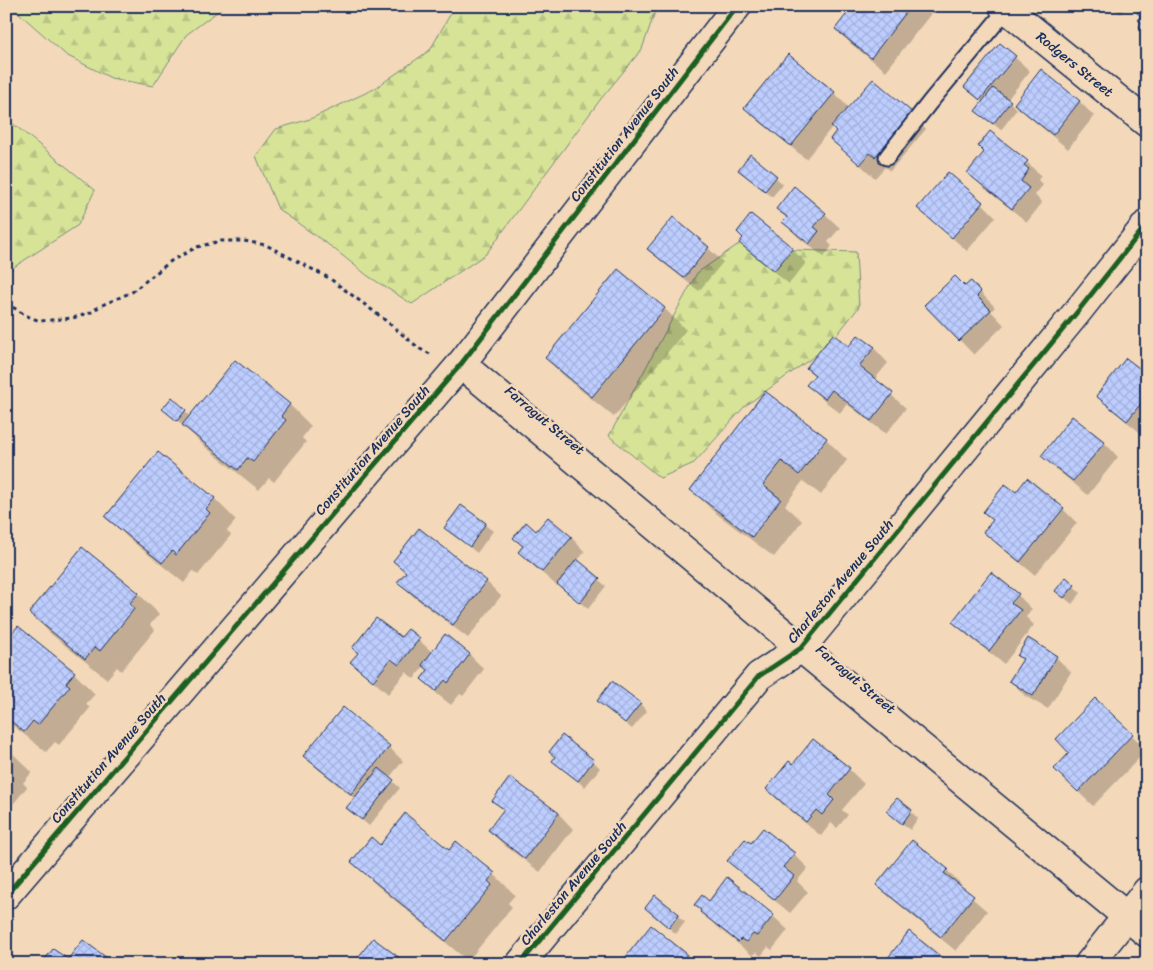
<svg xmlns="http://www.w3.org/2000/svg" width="1153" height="970" font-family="Sriracha,sans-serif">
  <defs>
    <pattern id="forest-firs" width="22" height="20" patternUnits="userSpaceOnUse" patternTransform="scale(1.25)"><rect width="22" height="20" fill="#d7e497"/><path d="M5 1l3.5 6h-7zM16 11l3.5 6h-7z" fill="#b8c485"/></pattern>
    <pattern id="building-cross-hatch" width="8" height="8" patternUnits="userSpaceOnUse" patternTransform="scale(1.25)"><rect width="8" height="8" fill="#bdcdfe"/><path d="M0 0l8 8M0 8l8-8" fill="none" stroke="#a2b0dc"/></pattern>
  </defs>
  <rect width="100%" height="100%" fill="#f3d9ba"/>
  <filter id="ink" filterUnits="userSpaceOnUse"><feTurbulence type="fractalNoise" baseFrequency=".02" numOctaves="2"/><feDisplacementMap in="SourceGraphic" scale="10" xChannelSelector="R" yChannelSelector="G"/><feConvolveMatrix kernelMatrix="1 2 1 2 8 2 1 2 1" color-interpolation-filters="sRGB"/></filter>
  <g filter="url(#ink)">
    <!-- forest -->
    <g fill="url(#forest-firs)" stroke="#798a7a">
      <path d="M11,6h214l-39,29 -33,51 -42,-8 -45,-23z"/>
      <path d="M455,6h199l2,3 -14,40 -42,51 -114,154 -74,50 -44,-28 -35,-28 -55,-39 -22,-53 20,-27 34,-10 64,-30 56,-39z"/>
      <path d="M6,118l89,72 -17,35 -64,42 -8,7z"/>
      <path d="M753,234l40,16 63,2 3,55 -32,40 -82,59 -51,57 -34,15 -51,-42 88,-163z"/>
    </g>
    <!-- shadow -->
    <g fill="#0003">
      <path d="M855,6h82l-51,65 -35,-27 -14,-15z"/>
      <path d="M1111,6h15l-5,8z"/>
      <path d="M1133,6h14l-1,26 -4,-16 -3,-5z"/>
      <path d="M1000,44l30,27 -23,29 10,9 -16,21 -24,-19 6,-8 -17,-16z"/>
      <path d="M1042,71l38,31 14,14 -26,33 -38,-31 -15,-14z"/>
      <path d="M834,93l15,15 63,6 14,15 -36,42 -5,-4 -10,11 -44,-39 7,-8 -5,-5 -27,33 -46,-37 -14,-15z"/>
      <path d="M750,156l33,28 -11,13 -25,-20z"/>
      <path d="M1027,162l14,14 -3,4 5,5 -8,10 7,8 -15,19 -44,-35 -14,-14z"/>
      <path d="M982,203l14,14 -29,34 -48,-43z"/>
      <path d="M777,209l48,5 15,14 -12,14 4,4 -8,11 -26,-20 -14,-15 3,-4z"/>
      <path d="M741,243l51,6 14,14 -17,21 -34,-27z"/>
      <path d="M708,248l15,14 -24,29 -36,-28 -14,-14z"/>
      <path d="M970,282l25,25 -4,4 13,14 -30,30 -48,-50 39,-18z"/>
      <path d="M665,309l21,21 -72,87 -47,-38 -21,-21z"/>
      <path d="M874,348l14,15 -14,17 32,28 -20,26 -39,-30 -7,9 -18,-14 -14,-14 7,-9 -7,-8z"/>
      <path d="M235,362l55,43 21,21 -9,12 4,4 -32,40 -5,-4 -10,12 -55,-44 -19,-19 -14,-12 14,-4 6,5z"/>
      <path d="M1147,376v53l-5,5 -30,-24 -15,-14z"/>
      <path d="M826,439l21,21 -26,35 -18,-14 -18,24 17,16 -28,36 -61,-46 -21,-21z"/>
      <path d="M1104,442l14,15 -30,38 -31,-25 -14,-14z"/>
      <path d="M159,453l56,46 21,21 -9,11 4,4 -33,40 -5,-4 -9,12 -56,-45 -21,-21z"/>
      <path d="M1016,494l47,15 14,14 -42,52 -36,-29 -14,-14 9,-11 -10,-9z"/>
      <path d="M461,507l32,24 -16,22 -31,-25z"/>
      <path d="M536,533l35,4 14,15 -8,9 29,25 -18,23 -30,-25 -1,2 -23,-20 -15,-14 4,-5 -8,-9z"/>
      <path d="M395,561l91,20 15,15 -33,42 -54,-41 -15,-15 8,-9z"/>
      <path d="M1066,579l15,14 -9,11 -16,-13z"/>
      <path d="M138,593l21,21 -9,11 5,5 -34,41 -4,-4 -10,12 -56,-45 -21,-21z"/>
      <path d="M1018,595l14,14 -6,8 8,8 -30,39 -36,-28 -15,-14z"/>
      <path d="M408,630l24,22 13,-16 25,19 14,14 -21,27 -3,-2 -9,11 -14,-11 -14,-15 6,-8 -5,-5 -10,13 -8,-7 -18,22 -36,-32 49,-23z"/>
      <path d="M1029,640l27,17 15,15 -23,37 -23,-13 -14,-15 12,-21 -4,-4z"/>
      <path d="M6,642l68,31 21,21 -9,10 4,4 -31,37 -4,-3 -9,10 -40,-32z"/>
      <path d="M1095,699l52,51 -54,56 -23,-22 1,-31z"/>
      <path d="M598,701l42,3 7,7 -15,18z"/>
      <path d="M814,740l35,29 15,15 -22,26 6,5 -11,13 -6,-5 -10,13 -39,-32 -14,-15 25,-23z"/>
      <path d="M6,747l26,25 -9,11 4,4 -21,26z"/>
      <path d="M389,747l14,14 -14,17 11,10 -31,38 -21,-18 7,-9 -36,-29 -14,-14z"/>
      <path d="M593,761l7,7 -15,19 -24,-19z"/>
      <path d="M511,779l48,35 14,15 -33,43 -36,-27 -15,-15 15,-19 -10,-10z"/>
      <path d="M897,800l21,18 -8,12 -22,-19z"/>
      <path d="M751,845l43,9 14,14 -11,13 11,11 -18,21 -47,-38 -14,-14z"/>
      <path d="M380,847l69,4 45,23 21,21 -7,8 4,4 -44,54 -94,-78 -21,-21z"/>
      <path d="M947,870l14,14 -2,3 28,24 -31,40 -64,-52 -15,-14z"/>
      <path d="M727,879l46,37 15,14 -16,20 -4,-3 -7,9 -5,-4 -3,4 -37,-30 -20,-21 14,-3z"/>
      <path d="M655,897l30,25 -9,12 -30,-26z"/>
      <path d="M652,927l35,28 8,9h-73z"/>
    </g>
    <!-- building -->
    <g fill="url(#building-cross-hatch)" stroke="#1b2f5e">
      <path d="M853,6h58l-40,52 -36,-29z"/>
      <path d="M1142,6h5v29l-3,-2 1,-2 -6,-4 3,-4 -4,-3 3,-4 -4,-3z"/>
      <path d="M1000,43l16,13 -36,44 -16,-13z"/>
      <path d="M788,54l47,38 -44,54 -47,-38z"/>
      <path d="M1041,69l39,32 -27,34 -39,-31z"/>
      <path d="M873,79l40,34 -38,44 -5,-4 -10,12 -30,-26 6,-8 -5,-4z"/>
      <path d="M993,88l18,13 -18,23 -18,-13z"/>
      <path d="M990,131l38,30 -4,4 5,4 -8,12 8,7 -17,21 -45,-36 17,-21 -6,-6z"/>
      <path d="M750,154l27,22 -12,15 -27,-21z"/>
      <path d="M948,172l35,30 -31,36 -35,-30z"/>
      <path d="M794,186l32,27 -12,14 5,4 -10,13 -27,-22 5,-5 -11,-8z"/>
      <path d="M751,214l42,34 -19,23 -35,-28 4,-5 -6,-6z"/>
      <path d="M673,217l36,30 -25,31 -37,-29z"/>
      <path d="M618,269l47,39 -73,89 -47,-39z"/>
      <path d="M955,276l10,10 6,-5 10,11 -4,4 14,14 -32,31 -35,-36z"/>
      <path d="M833,334l16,12 9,-11 17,12 -16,19 34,27 -22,28 -39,-31 -7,9 -19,-14 9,-10 -9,-7z"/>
      <path d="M1126,358l21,16v22l-20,25 -31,-25z"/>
      <path d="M235,360l55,44 -9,12 5,4 -33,42 -6,-4 -9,12 -56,-45z"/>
      <path d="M765,391l62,47 -28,37 -17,-14 -19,24 18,14 -29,38 -62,-47z"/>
      <path d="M172,397l14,13 -9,11 -15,-12z"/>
      <path d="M1072,416l33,26 -32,39 -32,-25z"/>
      <path d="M158,452l57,46 -9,11 4,4 -34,42 -4,-4 -10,12 -57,-46z"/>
      <path d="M1027,478l37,30 -44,54 -37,-30 10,-12 -10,-8 22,-28 11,8z"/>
      <path d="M461,505l25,18 -16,24 -26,-19z"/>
      <path d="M548,517l24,20 -30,35 -24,-20 5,-6 -10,-8 13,-16 10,9z"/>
      <path d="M419,528l68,53 -34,44 -56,-43 9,-10 -13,-11z"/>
      <path d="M82,547l57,46 -10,11 6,4 -35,43 -5,-4 -10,12 -56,-46z"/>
      <path d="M577,559l23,19 -20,25 -23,-19z"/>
      <path d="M991,572l28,22 -8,9 10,7 -32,41 -37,-29z"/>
      <path d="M1066,577l9,8 -11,13 -9,-7z"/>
      <path d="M376,618l25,19 7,-8 12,9 -21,27 -8,-6 -18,22 -23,-19 8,-9 -6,-5z"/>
      <path d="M18,626l57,46 -9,11 4,3 -32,39 -5,-4 -9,11 -18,-15v-77z"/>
      <path d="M445,634l25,20 -22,29 -3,-3 -9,11 -15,-12 7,-9 -6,-5z"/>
      <path d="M1028,638l29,18 -24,40 -24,-15 14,-22 -6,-3z"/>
      <path d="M612,681l29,22 -16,20 -28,-22z"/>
      <path d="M1095,698l38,36 -55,58 -24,-23 15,-16 -13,-14z"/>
      <path d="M343,707l47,39 -39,48 -48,-38z"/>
      <path d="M562,735l32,25 -16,21 -26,-20 3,-4 -6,-5z"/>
      <path d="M813,739l37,29 -21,27 5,5 -12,15 -6,-5 -10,12 -40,-33 23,-28 4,3z"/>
      <path d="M379,768l15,12 -32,40 -16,-12z"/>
      <path d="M510,777l49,36 -34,46 -37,-29 16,-21 -12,-8z"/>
      <path d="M897,798l15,12 -10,14 -16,-13z"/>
      <path d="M405,813l44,37 7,-9 39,32 -7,8 4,4 -46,56 -95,-79 20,-25 9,8z"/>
      <path d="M763,828l32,25 -12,14 11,9 -19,24 -48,-39 18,-22 6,4z"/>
      <path d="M912,840l36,29 -4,4 30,23 -33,41 -65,-52z"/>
      <path d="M727,877l47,38 -17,21 -4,-2 -7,8 -5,-3 -3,3 -38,-30 1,-2 -7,-5 8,-10 7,6z"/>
      <path d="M655,895l24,19 -10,14 -24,-20z"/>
      <path d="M651,925l36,29 -3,5 5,5h-69z"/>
      <path d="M909,931l41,33h-67z"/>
      <path d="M373,938l32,24 -1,2h-51z"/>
      <path d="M83,940l32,24h-74l12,-15 15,10z"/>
    </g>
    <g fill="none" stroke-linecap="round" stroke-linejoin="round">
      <defs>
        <path id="service" d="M887,157l43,-55 77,-93"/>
        <g id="minor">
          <path d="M1003,6l144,117"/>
          <path d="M461,364l340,284 346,285"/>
          <path d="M6,895l455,-531 276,-358"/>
          <path d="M520,964l239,-288 42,-28 277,-337 69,-87"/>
          <path d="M1089,964l58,-73"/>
        </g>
      </defs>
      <!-- service casing -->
      <use href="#service" stroke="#1b2f5e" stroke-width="19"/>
      <!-- minor casing -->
      <use href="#minor" stroke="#1b2f5e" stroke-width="31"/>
      <!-- path -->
      <path stroke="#1b2f5e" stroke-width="3" stroke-dasharray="4 4" stroke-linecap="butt" d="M6,303l21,13 13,5 33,-3 17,-5 10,-7 32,-14 39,-31 26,-14 23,-6h24l22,4 63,33 51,38 40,33 10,5"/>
      <!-- service -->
      <use href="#service" stroke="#f3d9ba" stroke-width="15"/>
      <!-- minor -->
      <use href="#minor" stroke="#f3d9ba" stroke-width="28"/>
      <defs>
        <g id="cycleway">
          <path d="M6,895l455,-531 276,-358"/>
          <path d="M520,964l239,-288 42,-28 277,-337 69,-87"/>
        </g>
      </defs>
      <!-- cycleway casing -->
      <use href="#cycleway" stroke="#f3d9ba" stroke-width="8"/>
      <!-- cycleway -->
      <use href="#cycleway" stroke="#1b5e20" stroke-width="5"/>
    </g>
  </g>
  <g text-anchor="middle" stroke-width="5" stroke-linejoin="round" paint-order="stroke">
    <!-- street labels -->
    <g font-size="14" fill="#1b2f5e" stroke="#f3d9ba">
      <text transform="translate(1075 64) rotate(39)" y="5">Rodgers Street</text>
      <text transform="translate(624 134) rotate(-52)" y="5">Constitution Avenue South</text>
      <text transform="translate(545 420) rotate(40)" y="5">Farragut Street</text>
      <text transform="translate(372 450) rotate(-49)" y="5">Constitution Avenue South</text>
      <text transform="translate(840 581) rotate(-50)" y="5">Charleston Avenue South</text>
      <text transform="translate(856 679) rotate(40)" y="5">Farragut Street</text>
      <text transform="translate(108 758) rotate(-49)" y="5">Constitution Avenue South</text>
      <text transform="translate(573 883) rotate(-50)" y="5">Charleston Avenue South</text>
    </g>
  </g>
  <!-- margin -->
  <rect width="1153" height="970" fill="none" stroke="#f3d9ba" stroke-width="25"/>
  <rect x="12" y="12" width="1128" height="945" fill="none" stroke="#1b2f5e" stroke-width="2" filter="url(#ink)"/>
</svg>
